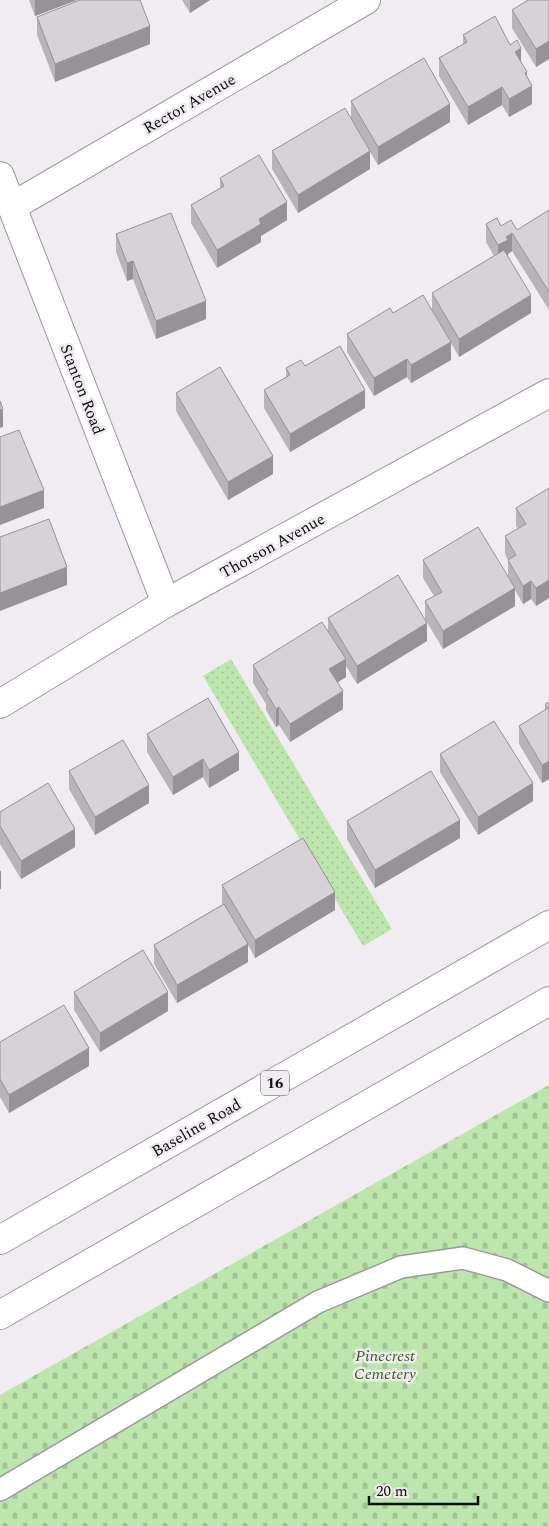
<svg xmlns="http://www.w3.org/2000/svg" width="549" height="1526" font-family="Spectral,serif">
  <defs>
    <pattern id="grass-dots" width="8" height="8" patternUnits="userSpaceOnUse" patternTransform="scale(1.25)"><rect width="8" height="8" fill="#bde6ad"/><path d="M2 2h.1M6 6h.1" fill="none" stroke="#a1c494" stroke-width="1.8" stroke-linecap="round"/></pattern>
    <pattern id="cemetery-stones" width="16" height="16" patternUnits="userSpaceOnUse" patternTransform="scale(1.25)"><rect width="16" height="16" fill="#bde6ad"/><path d="M2 7V4a2 2 0 0 1 4 0v3zM10 15v-3a2 2 0 0 1 4 0v3z" fill="#a1c494"/></pattern>
  </defs>
  <rect width="100%" height="100%" fill="#f0ecf2"/>
  <!-- grass -->
  <path fill="url(#grass-dots)" d="M231,659l161,270 -29,17 -160,-270z"/>
  <!-- cemetery -->
  <path fill="url(#cemetery-stones)" d="M549,1085v441h-549v-131z"/>
  <g fill="none" stroke-linecap="round" stroke-linejoin="round">
    <defs>
      <path id="service" d="M0,1490l318,-188 83,-35 62,-9 44,12 42,21"/>
      <g id="minor">
        <path d="M0,176l166,427"/>
        <path d="M13,206l353,-206"/>
        <path d="M0,704l166,-101 383,-210"/>
      </g>
      <g id="primary">
        <path d="M0,1240l549,-315"/>
        <path d="M0,1315l549,-314"/>
      </g>
    </defs>
    <!-- service casing -->
    <use href="#service" stroke="#9c999e" stroke-width="24"/>
    <!-- minor casing -->
    <use href="#minor" stroke="#9c999e" stroke-width="30"/>
    <!-- primary casing -->
    <use href="#primary" stroke="#9c999e" stroke-width="30"/>
    <!-- service -->
    <use href="#service" stroke="#fff" stroke-width="21"/>
    <!-- minor -->
    <use href="#minor" stroke="#fff" stroke-width="28"/>
    <!-- primary -->
    <use href="#primary" stroke="#fff" stroke-width="28"/>
  </g>
  <!-- wall -->
  <g fill="#b8b5ba">
    <path d="M29,0h48l-42,16z"/>
    <path d="M182,0h28l-20,13z"/>
    <path d="M549,0v59l-13,8 -24,-39v-18z"/>
    <path d="M37,17l113,27 -95,38 -18,-47z"/>
    <path d="M463,35l47,10 11,17 6,14 5,28 -23,13 -7,-12 -34,20 -29,-49v-18l24,-14z"/>
    <path d="M351,101l99,21 -72,43 -8,-13v17l-72,44 -26,-44v-18l79,-32z"/>
    <path d="M220,178l67,42 -26,16v6l-44,26 -26,-45v-18l29,-17z"/>
    <path d="M549,210v100l-37,-59 -4,3v2l23,57 -72,44 -8,-14v17l-40,23 -4,-6 -33,19 -27,-44v-18l46,-21 39,-3v-17l62,-37 -8,-14v-18l15,2 16,4z"/>
    <path d="M116,234l90,85 -50,20 -23,-60 -6,2 -11,-29z"/>
    <path d="M305,366l60,42 -75,44 -26,-44v-18l22,-13v-9z"/>
    <path d="M176,393l97,81 -45,26 -52,-89z"/>
    <path d="M549,488v110l-13,8 -5,-7 -8,5 -8,-14v16l-72,43 -18,-30v-18l9,-5 -11,-18v-18l85,17v-17l-3,-6v-18l13,-7 -2,-3v-18z"/>
    <path d="M328,618l99,23 -70,43 -11,-18v11l-9,5 6,27 -53,33 -11,-17 -3,2 -10,-17v-6l-13,-21v-18l75,-34z"/>
    <path d="M549,702v77l-7,4 -23,-39v-18l26,-16v-6z"/>
    <path d="M147,734l92,36 -30,18 -6,-11 -30,18 -26,-43z"/>
    <path d="M440,754l93,47 -55,34 -38,-63z"/>
    <path d="M69,771l80,32 -54,32 -26,-46z"/>
    <path d="M0,812l75,35 -54,32 -21,-35z"/>
    <path d="M347,821l113,17 -85,50 -28,-49z"/>
    <path d="M222,885l113,25 -80,48 -7,-13v17l-71,41 -23,-39v-19l69,-41 -1,-1z"/>
    <path d="M74,992l94,19 -68,41 -26,-42z"/>
    <path d="M0,1042l89,24 -80,47 -9,-16z"/>
  </g>
  <!-- shaded-wall -->
  <g fill="#969397">
    <path d="M35,0h42l-42,16z"/>
    <path d="M190,0h20l-20,13z"/>
    <path d="M150,26v18l-95,38v-18z"/>
    <path d="M549,41v18l-13,8v-18z"/>
    <path d="M521,48v18l-6,-14z"/>
    <path d="M527,72v17l5,-3v18l-23,13v-18l16,-26z"/>
    <path d="M502,87v18l-34,20v-18z"/>
    <path d="M450,104v18l-72,43v-18z"/>
    <path d="M370,151v18l-72,44v-18z"/>
    <path d="M287,202v18l-26,16v6l-44,26v-18l42,-31z"/>
    <path d="M512,233v18l-4,3v4l-10,5v-18l8,-8z"/>
    <path d="M133,261v18l-6,2v-18z"/>
    <path d="M531,295v18l-72,44v-18z"/>
    <path d="M206,301v18l-50,20v-18z"/>
    <path d="M451,342v18l-40,23v-18z"/>
    <path d="M407,359v18l-33,19v-18z"/>
    <path d="M365,390v18l-75,44v-18z"/>
    <path d="M3,409v18l-3,1v-18z"/>
    <path d="M273,456v18l-45,26v-18z"/>
    <path d="M44,490v18l-44,17v-18z"/>
    <path d="M67,567v18l-67,26v-18z"/>
    <path d="M549,580v18l-13,8v-18z"/>
    <path d="M531,581v18l-8,5v-18z"/>
    <path d="M515,588v18l-72,43v-18z"/>
    <path d="M427,623v18l-70,43v-18z"/>
    <path d="M346,659v18l-17,11v-19z"/>
    <path d="M343,691v18l-53,33v-18z"/>
    <path d="M279,707v18l-3,2v-18z"/>
    <path d="M239,752v18l-30,18v-18z"/>
    <path d="M203,759v18l-30,18v-18z"/>
    <path d="M549,761v18l-7,4v-18z"/>
    <path d="M533,783v18l-55,34v-18z"/>
    <path d="M149,785v18l-54,32v-18z"/>
    <path d="M460,820v18l-85,50v-18z"/>
    <path d="M75,829v18l-54,32v-18z"/>
    <rect x="0" y="871" width="1" height="18"/>
    <path d="M335,892v18l-80,48v-18z"/>
    <path d="M248,944v18l-71,41v-18z"/>
    <path d="M168,992v19l-68,41v-19z"/>
    <path d="M89,1048v18l-80,47v-18z"/>
  </g>
  <!-- building -->
  <g fill="#d6d2d8" stroke="#969397">
    <path d="M80,0h60l10,26 -95,38 -18,-47z"/>
    <path d="M528,0h21v41l-13,8 -24,-39z"/>
    <path d="M495,16l15,29 7,-5 4,8 -6,4 12,20 -2,1 7,13 -23,13 -7,-12 -34,20 -29,-49 28,-16 -4,-7z"/>
    <path d="M424,58l26,46 -72,43 -27,-46z"/>
    <path d="M345,108l25,43 -72,44 -26,-44z"/>
    <path d="M259,155l28,47 -28,17 2,5 -44,26 -26,-45 33,-19 -4,-8z"/>
    <path d="M549,210v82l-37,-59 -6,4 2,3 -10,5 -12,-21 11,-6 4,8 10,-6 6,10z"/>
    <path d="M171,213l35,88 -50,20 -23,-60 -6,2 -11,-29z"/>
    <path d="M504,250l27,45 -72,44 -27,-46z"/>
    <path d="M423,295l28,47 -40,23 -4,-6 -33,19 -27,-44 43,-26 3,5z"/>
    <path d="M340,346l25,44 -75,44 -26,-44 26,-15 -4,-7 15,-8 4,6z"/>
    <path d="M220,367l53,89 -45,26 -52,-89z"/>
    <path d="M0,401l3,8 -3,1z"/>
    <path d="M19,430l25,60 -44,17v-70z"/>
    <path d="M549,488v92l-13,8 -5,-7 -8,5 -15,-26 8,-5 -11,-19 21,-12 -10,-16z"/>
    <path d="M49,519l18,48 -67,26v-56z"/>
    <path d="M478,527l37,61 -72,43 -18,-30 17,-9 -19,-32z"/>
    <path d="M398,575l29,48 -70,43 -29,-48z"/>
    <path d="M322,622l24,37 -17,10 14,22 -53,33 -11,-17 -3,2 -10,-17 2,-2 -15,-25z"/>
    <path d="M208,698l31,54 -30,18 -6,-11 -30,18 -26,-43z"/>
    <path d="M549,702v59l-7,4 -23,-39 29,-18 -3,-4z"/>
    <path d="M494,721l39,62 -55,34 -38,-63z"/>
    <path d="M123,740l26,45 -54,32 -26,-46z"/>
    <path d="M431,771l29,49 -85,50 -28,-49z"/>
    <path d="M48,783l27,46 -54,32 -21,-35v-14z"/>
    <path d="M303,838l32,54 -80,48 -33,-55z"/>
    <path d="M224,904l24,40 -71,41 -23,-40z"/>
    <path d="M143,950l25,42 -68,41 -26,-41z"/>
    <path d="M64,1005l25,43 -80,47 -9,-16v-37z"/>
  </g>
  <g text-anchor="middle" stroke-width="5" stroke-linejoin="round" paint-order="stroke">
    <!-- shield labels -->
    <rect fill="#f0ecf2" stroke="#524f52" stroke-width="1" x="261" y="1070.5" width="28" height="25" rx="4"/>
    <g font-size="15" font-weight="bold" fill="#0e0c0e">
      <text x="275" y="1088">16</text>
    </g>
    <!-- street labels -->
    <g font-size="16" fill="#0e0c0e" stroke="#f0ecf2">
      <text transform="translate(189 103) rotate(-30)" y="6">Rector Avenue</text>
      <text transform="translate(83 389) rotate(69)" y="6">Stanton Road</text>
      <text transform="translate(272 545) rotate(-29)" y="6">Thorson Avenue</text>
      <text transform="translate(196 1127) rotate(-30)" y="6">Baseline Road</text>
    </g>
    <!-- park labels -->
    <g font-size="16" font-style="italic" fill="#306313" stroke="#f0ecf2">
      <text x="385" y="1361">Pinecrest<tspan x="385" dy="18">Cemetery</tspan></text>
    </g>
  </g>
  <!-- scale -->
  <path d="M369 1496v8h109v-8" fill="none" stroke="#0e0c0e" stroke-width="2.5"/>
  <text x="376" y="1496" font-size="15" fill="#0e0c0e" stroke="#f0ecf2" stroke-width="4" paint-order="stroke">20 m</text>
</svg>
